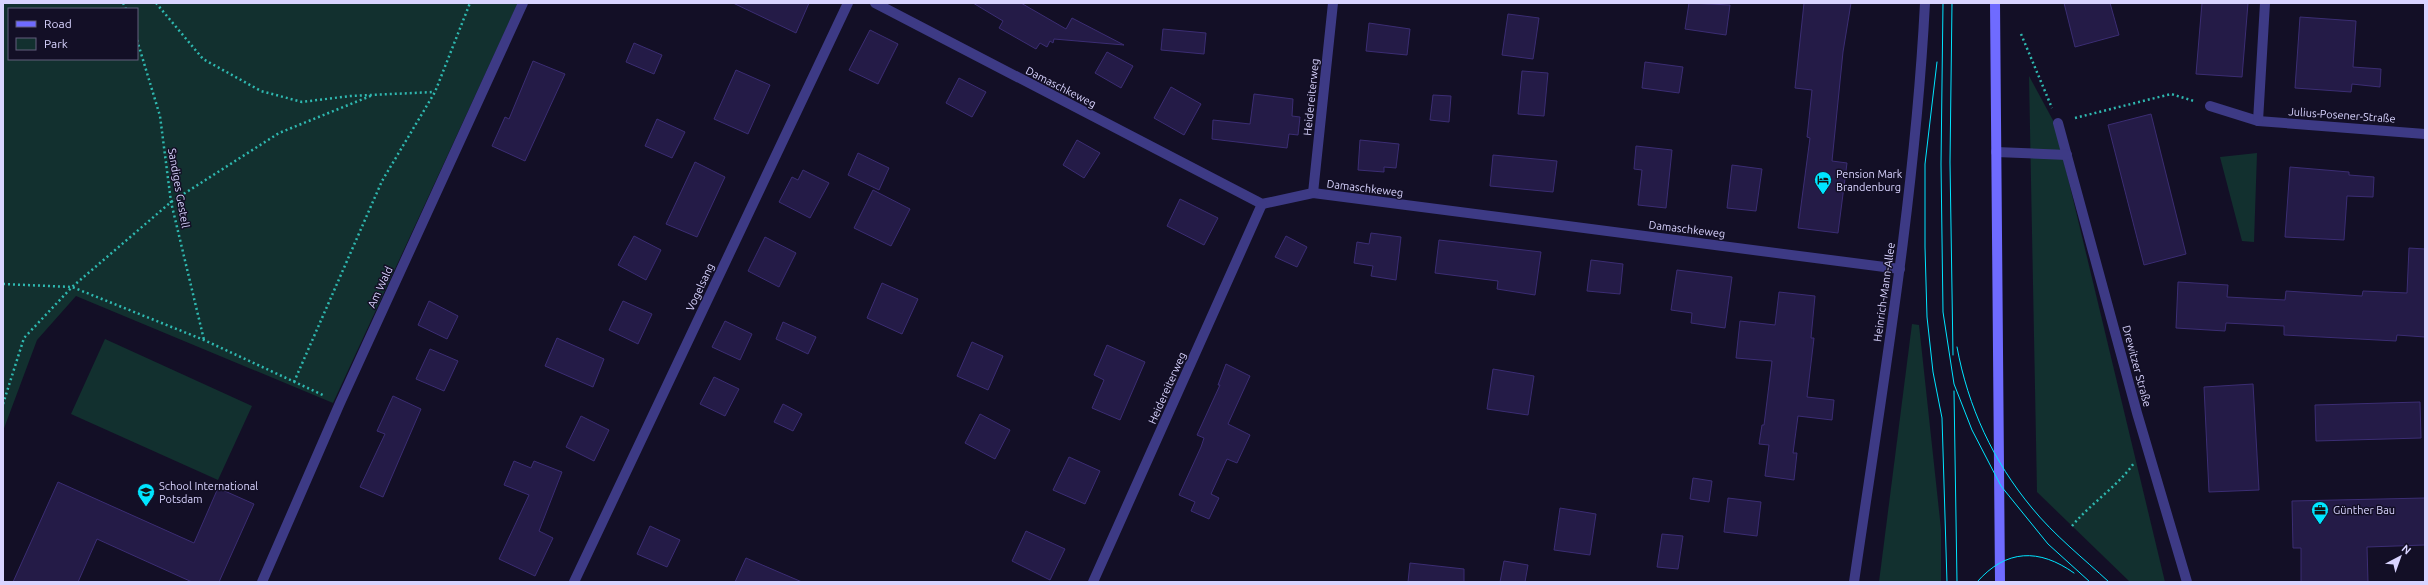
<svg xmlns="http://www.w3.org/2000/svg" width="2428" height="585" font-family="Ubuntu,sans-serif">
  <rect width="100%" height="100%" fill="#130f26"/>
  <!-- green -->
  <g fill="#12302f" fill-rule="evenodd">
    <path d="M3,3h515l-185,400 -257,-107 -39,44 -34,91zM9,9h128v50h-128z"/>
    <path d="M2029,76l26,48 110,458h-35l-93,-90z"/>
    <path d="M2257,153l-3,89 -12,-1 -22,-84z"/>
    <path d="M1912,324l7,1 22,204v53h-62z"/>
    <path d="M105,339l147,67 -34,74 -147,-66z"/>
  </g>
  <!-- building -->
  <g fill="#241b47" stroke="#3b2d73">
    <path d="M733,3h76l-13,30z"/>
    <path d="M973,3h48l45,26 6,-11 52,27 -70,-6 -1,4 -3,-2 -3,6 -7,-4 -4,6 -37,-21 4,-7z"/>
    <path d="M1689,3l41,2 -4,30 -41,-6z"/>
    <path d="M1804,3h47l-8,49 -11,109 15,2 -9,70 -40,-5 12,-90 -3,-1 5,-47 -17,-2z"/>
    <path d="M2064,3h46l9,32 -44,12z"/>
    <path d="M2202,3h46l-6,74 -46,-3z"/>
    <path d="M1508,14l31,4 -6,41 -31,-4z"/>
    <path d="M2300,17l56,4 -3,46 28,2 -1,18 -28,-3 -1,8 -56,-4z"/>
    <path d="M1369,23l41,6 -3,26 -41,-4z"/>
    <path d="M1163,29l43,4 -2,21 -43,-4z"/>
    <path d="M870,30l28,14 -20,40 -29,-14z"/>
    <path d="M634,43l28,12 -8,19 -28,-12z"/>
    <path d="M1107,52l26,14 -12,22 -26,-15z"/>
    <path d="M533,61l32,13 -40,87 -33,-15 13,-29 4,2z"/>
    <path d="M1645,62l38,5 -4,26 -37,-5z"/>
    <path d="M736,70l34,15 -22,49 -34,-15z"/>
    <path d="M1522,71l26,2 -4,43 -26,-2z"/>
    <path d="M959,78l27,14 -14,25 -26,-14z"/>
    <path d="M1171,87l30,17 -17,31 -30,-17z"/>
    <path d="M1254,94l39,5 -1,17 8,1 -2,18 -9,-1 -2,14 -75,-9 1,-19 37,4z"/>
    <path d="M1433,95l18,1 -2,26 -19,-2z"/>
    <path d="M2151,114l35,140 -42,11 -36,-140z"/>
    <path d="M657,119l28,13 -13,26 -27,-12z"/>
    <path d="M1077,140l23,13 -16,25 -21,-13z"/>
    <path d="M1360,140l39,4 -3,24 -12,-1v5l-26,-2z"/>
    <path d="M1636,146l36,4 -6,58 -28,-3 4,-35 -8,-1z"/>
    <path d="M858,153l31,15 -10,22 -31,-15z"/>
    <path d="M1493,155l64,6 -4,31 -63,-6z"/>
    <path d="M695,162l30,15 -28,60 -31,-13z"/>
    <path d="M1732,165l30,4 -6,42 -29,-3z"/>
    <path d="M2290,167l59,5v3l25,2 -1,20 -26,-1 -3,44 -59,-3z"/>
    <path d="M803,170l26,13 -19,35 -31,-16 13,-25 6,3z"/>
    <path d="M873,190l37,19 -19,37 -37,-18z"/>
    <path d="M1180,199l38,19 -14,27 -37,-19z"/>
    <path d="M1371,233l30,4 -5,43 -25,-4 2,-10 -19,-3 3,-21 12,2z"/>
    <path d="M634,236l27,14 -15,30 -28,-15z"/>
    <path d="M1286,236l21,11 -10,20 -22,-10z"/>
    <path d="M765,237l31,16 -17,34 -31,-16z"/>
    <path d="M1439,240l102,12 -6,43 -38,-6 1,-8 -63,-8z"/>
    <path d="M2409,248l16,1v88l-28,-2 -1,6 -112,-6v-9l-58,-3 -1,8 -49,-3 2,-46 50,3 -1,12 58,3 1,-9 76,5 1,-5 44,2z"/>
    <path d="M1591,260l32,4 -3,30 -33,-3z"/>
    <path d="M1677,270l55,7 -7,51 -34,-5 1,-10 -21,-3z"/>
    <path d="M882,283l36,16 -16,35 -35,-16z"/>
    <path d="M1779,292l36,4 -4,42h3l-7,59 27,3 -2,20 -34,-4 -5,37h4l-3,27 -29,-4 4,-31 -10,-1 3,-19h2l8,-64 -36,-3 4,-37 35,4z"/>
    <path d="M429,301l29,15 -11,23 -29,-14z"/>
    <path d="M623,301l29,13 -14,30 -29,-14z"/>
    <path d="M725,321l27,13 -12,26 -28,-13z"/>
    <path d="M783,322l33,15 -8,17 -32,-15z"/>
    <path d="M557,338l47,21 -11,28 -48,-21z"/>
    <path d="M972,342l31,14 -15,34 -31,-14z"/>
    <path d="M1107,345l38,17 -25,58 -28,-12 12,-28 -10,-5z"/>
    <path d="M430,349l28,12 -14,30 -28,-12z"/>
    <path d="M1226,364l24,12 -22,48 22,11 -13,28 -10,-4 -16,35 8,4 -10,21 -18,-8 4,-9 -16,-7 22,-48 3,-9 -7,-3 23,-50h-2z"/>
    <path d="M1493,369l41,7 -6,39 -41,-6z"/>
    <path d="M714,377l25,12 -14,27 -25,-12z"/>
    <path d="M2253,384l6,106 -50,2 -5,-105z"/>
    <path d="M393,396l28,13 -38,88 -23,-10 25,-53 -8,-3z"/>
    <path d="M2420,402l1,36 -105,3 -1,-36z"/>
    <path d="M783,404l19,10 -9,17 -19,-9z"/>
    <path d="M980,414l30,16 -15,29 -30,-16z"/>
    <path d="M581,416l28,14 -15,31 -28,-14z"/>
    <path d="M1069,457l31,14 -15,33 -32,-14z"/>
    <path d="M514,461l17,7 3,-7 28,11 -23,59 14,7 -18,38 -36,-17 30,-64 -25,-10z"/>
    <path d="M1693,478l19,3 -3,21 -19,-3z"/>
    <path d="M58,482l136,61 24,-55 36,16 -35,78h-27l-95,-43 -19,43h-65z"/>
    <path d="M1728,498l33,4 -4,34 -33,-4z"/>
    <path d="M2425,498v47l-58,2 1,35h-67v-34h-8l-1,-47z"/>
    <path d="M1560,508l36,6 -6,41 -36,-5z"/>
    <path d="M650,526l30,14 -13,27 -30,-13z"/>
    <path d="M1026,531l39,18 -15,31 -38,-19z"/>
    <path d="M1662,534l21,2 -5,33 -21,-2z"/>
    <path d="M746,558l56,24h-67z"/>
    <path d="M1504,561l24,4 -3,17h-25z"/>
    <path d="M1410,563l54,6v13h-56z"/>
  </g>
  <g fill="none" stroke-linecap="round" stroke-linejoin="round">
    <!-- path -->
    <g stroke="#2fb8b0" stroke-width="2.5" stroke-dasharray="2 3" stroke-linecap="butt">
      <path d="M123,3l3,6"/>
      <path d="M156,3l47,56 58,32 41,11 48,-6 84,-4"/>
      <path d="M2021,34l31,74"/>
      <path d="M137,40l23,76 11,86 33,138"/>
      <path d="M2075,118l96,-24 23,7"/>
      <path d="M3,284l69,3 132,53 121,56"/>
      <path d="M294,382l88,-201 53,-89 35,-89"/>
      <path d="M3,404l21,-66 48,-51 99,-85 108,-69 94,-38"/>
      <path d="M2072,526c19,-23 45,-39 62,-63"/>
    </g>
    <!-- service -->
    <g stroke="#3d3a85" stroke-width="10">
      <path d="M2058,123l79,290 50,169"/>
      <path d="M1996,152l71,3"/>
    </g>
    <!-- minor -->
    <g stroke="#3d3a85" stroke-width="10">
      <path d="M875,3l387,201 51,-11 587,76"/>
      <path d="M2210,106l48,15 167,13"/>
      <path d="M2258,121l7,-118"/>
      <path d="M1313,193l20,-190"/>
      <path d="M262,582l78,-179 183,-400"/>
      <path d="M574,582l274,-579"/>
      <path d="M1093,582l169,-378"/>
      <path d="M1854,582c28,-192 61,-385 71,-579"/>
    </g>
    <!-- secondary -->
    <path stroke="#6f6bff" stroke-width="10" d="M1995,3l5,579"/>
    <!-- tram -->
    <g stroke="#00e5ff" stroke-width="1">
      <path d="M1943,3l-2,161 2,148 11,72 18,46 29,56 47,58 42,38"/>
      <path d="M1952,3l-2,159 3,193"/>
      <path d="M1937,62l-12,102v83l2,70 6,55 9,46 5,164"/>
      <path d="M1957,347c11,60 36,114 75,161 22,27 51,50 77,74"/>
      <path d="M1954,391l3,191"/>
      <path d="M1977,582c29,-33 62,-34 97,-9"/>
    </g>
  </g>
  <!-- icons -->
  <defs>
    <symbol id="hotel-pin" viewBox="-11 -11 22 30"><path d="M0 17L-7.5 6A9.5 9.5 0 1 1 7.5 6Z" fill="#00e5ff" stroke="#130f26"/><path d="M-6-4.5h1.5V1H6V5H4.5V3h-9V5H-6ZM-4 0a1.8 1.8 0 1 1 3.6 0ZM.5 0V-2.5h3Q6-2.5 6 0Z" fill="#111"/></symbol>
    <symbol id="school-pin" viewBox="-11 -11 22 30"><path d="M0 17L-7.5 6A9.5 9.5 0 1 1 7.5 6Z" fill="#00e5ff" stroke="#130f26"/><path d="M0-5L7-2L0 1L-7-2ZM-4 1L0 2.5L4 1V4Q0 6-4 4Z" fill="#111"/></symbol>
    <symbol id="office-pin" viewBox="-11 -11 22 30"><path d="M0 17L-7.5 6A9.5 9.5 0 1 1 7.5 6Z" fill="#00e5ff" stroke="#130f26"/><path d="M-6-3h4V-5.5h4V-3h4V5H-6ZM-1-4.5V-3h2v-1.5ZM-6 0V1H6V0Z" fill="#111"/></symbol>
  </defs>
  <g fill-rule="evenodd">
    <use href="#hotel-pin" x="1813" y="170" width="20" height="27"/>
    <use href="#school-pin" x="136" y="482" width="20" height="27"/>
    <use href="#office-pin" x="2310" y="500" width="20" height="27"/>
  </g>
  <g text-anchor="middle" stroke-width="3" stroke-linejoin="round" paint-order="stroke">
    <!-- street labels -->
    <g font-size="11" fill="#d9d4ff" stroke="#130f26">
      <text transform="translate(1061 87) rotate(27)" y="4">Damaschkeweg</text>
      <text transform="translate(1311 97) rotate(-84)" y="4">Heidereiterweg</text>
      <text transform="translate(2342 115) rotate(4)" y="4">Julius-Posener-Straße</text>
      <text transform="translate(179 188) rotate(80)" y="4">Sandiges Gestell</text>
      <text transform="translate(1365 188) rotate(7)" y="4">Damaschkeweg</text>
      <text transform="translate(1687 229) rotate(7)" y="4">Damaschkeweg</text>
      <text transform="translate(380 287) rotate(-65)" y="4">Am Wald</text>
      <text transform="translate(700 287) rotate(-65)" y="4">Vogelsang</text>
      <text transform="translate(1884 292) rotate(-82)" y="4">Heinrich-Mann-Allee</text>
      <text transform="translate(2137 366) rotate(75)" y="4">Drewitzer Straße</text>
      <text transform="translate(1167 388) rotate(-66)" y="4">Heidereiterweg</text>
    </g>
    <!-- poi labels -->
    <g font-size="11" fill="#d9d4ff" stroke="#130f26" text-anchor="start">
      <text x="1836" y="178">Pension Mark<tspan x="1836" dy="13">Brandenburg</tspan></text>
      <text x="159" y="490">School International<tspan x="159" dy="13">Potsdam</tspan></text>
      <text x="2333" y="514">Günther Bau</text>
    </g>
  </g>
  <!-- border -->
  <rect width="2428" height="585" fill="none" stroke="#d9d4ff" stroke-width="8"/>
  <!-- legend -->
  <rect x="8" y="8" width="130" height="52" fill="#130f26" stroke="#625e7d"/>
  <rect x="16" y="21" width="20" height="6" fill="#6f6bff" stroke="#625e7d"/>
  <text x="44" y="28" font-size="12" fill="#d9d4ff">Road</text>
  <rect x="16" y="38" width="20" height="12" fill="#12302f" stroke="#625e7d"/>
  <text x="44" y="48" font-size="12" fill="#d9d4ff">Park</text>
  <!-- north arrow -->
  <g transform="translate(2400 557) rotate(41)" stroke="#130f26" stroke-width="3" paint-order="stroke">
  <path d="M0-3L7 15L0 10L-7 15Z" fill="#d9d4ff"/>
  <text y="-6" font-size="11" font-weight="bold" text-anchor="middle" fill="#d9d4ff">N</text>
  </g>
</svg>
